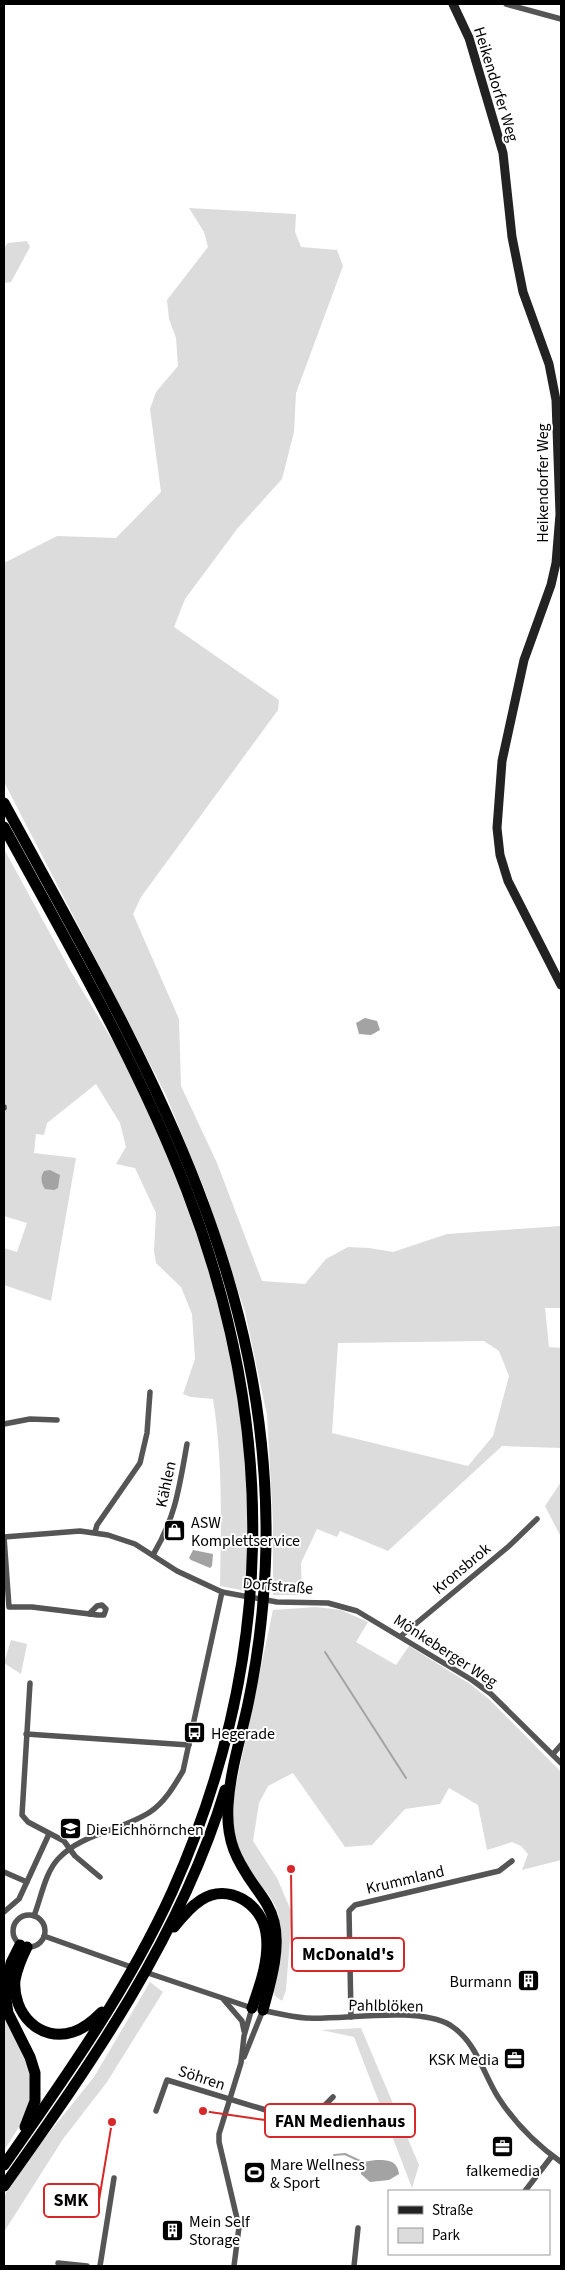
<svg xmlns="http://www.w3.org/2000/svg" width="565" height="2270" font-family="'Source Sans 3',sans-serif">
  <rect width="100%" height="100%" fill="#fff"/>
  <!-- green -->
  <g fill="#dcdcdc" fill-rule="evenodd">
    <path d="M189,208l107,6 -1,18 6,15 36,3 6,16 -47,127 -2,39 -12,47 -45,50 -52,70 -11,28 105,73 -1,10 -137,187 -8,17 46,105 2,67 36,77 45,118 43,3 21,-25 22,-12 21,1 24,4 54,-18 114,-8v82h-16l4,39 12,1v100l-59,-2 -114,105 -48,-20 -3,6 -20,-8 -16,34 1,32h-29v-74l-6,-106 -22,-103 -38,-116 -42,-103 -161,-311v-219l53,-27 59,2 45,-46 -11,-83 6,-17 22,-26 -2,-28 -7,-19 -2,-19 41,-53 -4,-15zM484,1341l15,10 10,25 -16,60 -25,30 -136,-33 6,-90z"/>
    <path d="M27,241l3,6 -19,35 -7,1v-35l4,-5z"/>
    <path d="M4,849l66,121 56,93 62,140 32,99 24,129 5,80 -3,80 -26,-5c1,-63 3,-125 -7,-187l-22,-2 -8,-3 12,-35 -3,-45 -11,-27 -25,-24 -2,-12 2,-38 -21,-45 -19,-4 10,-17 -6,-24 -24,-39 -49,39 -3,12 -8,-1 -2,19 42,5 -25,143 -47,-16v-37l13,4 10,-29 -23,-7z"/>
    <path d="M561,1482v55l-16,-31z"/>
    <path d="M316,1607l25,3 27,12 -12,20 40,23 13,-19 61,38 20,16 71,72v88l-39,10 6,-16 -7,-8 -9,-4 -25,8 -9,-45 -29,-17 -9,16 -35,5 -33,36 -27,2 -52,-74 -25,13 -9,17 -6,38 24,37 15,35 -6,77 -4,11 -7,-5 -2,-6c4,-25 11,-50 5,-76 -5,-20 -23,-33 -34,-51 -10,-18 -12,-39 -12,-59l41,-194z"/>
    <path d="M11,1640l16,4 -6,30 -17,-11z"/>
    <path d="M150,1982l13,10 -56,90 -44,57 -59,93v-36l29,-43 61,-76z"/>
    <path d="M4,2010c8,17 22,39 27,57 8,30 -11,60 -27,83z"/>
    <path d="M361,2028l58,137 -7,23 -58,-151 -33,-7z"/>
    <path d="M363,2115l9,1 6,3 2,6 -7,8 -14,4 -6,-2 -6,-7 5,-9z"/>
  </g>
  <!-- water -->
  <g fill="#a3a3a3">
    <path d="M365,1018l12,3 3,9 -9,5 -12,-1 -3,-11z"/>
    <path d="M50,1170l10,5 -2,13 -4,2 -9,-1c-4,-6 -5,-12 -1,-18z"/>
    <path d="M193,1550l20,4 -1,12 -2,2 -19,-8 -2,-2z"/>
    <path d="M376,2160c12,0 21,0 23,14l-10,6 -19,2 -9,-8 1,-12z"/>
  </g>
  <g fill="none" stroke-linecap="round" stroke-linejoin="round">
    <!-- stream -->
    <g stroke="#a3a3a3" stroke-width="2">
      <path d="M325,1652l81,126"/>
      <path d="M334,2155l11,-1 17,8"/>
    </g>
    <!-- street -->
    <g stroke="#555" stroke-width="5.5">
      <path d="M506,4l55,15"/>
      <path d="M4,1108v-1"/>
      <path d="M4,1424l26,-5 27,1"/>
      <path d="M95,1532l2,-7 43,-62 7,-30 3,-41"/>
      <path d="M4,1537l76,-6 28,4 27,9 42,27 45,21 55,10 51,1 29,8 115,69 19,14 70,69"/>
      <path d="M4,1537l5,70h23l66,8h6l2,-6 -4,-4 -5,1 -8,8"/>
      <path d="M153,1555c23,-39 26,-67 34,-111"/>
      <path d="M401,1636l108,-90 28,-27"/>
      <path d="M30,1683l-8,132 6,7 36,19 11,15 25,21"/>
      <path d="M26,1734l163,11"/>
      <path d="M553,1754l8,-9"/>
      <path d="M4,1872l23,10"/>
      <path d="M4,1912l15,-13 30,-65"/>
      <circle cx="29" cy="1931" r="16"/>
      <path d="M34,1916c7,-18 11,-43 24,-57 24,-26 63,-28 92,-47 15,-10 24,-26 33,-41l39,-179"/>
      <path d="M44,1936l90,32"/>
      <path d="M145,1972l107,36"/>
      <path d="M224,2000l18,21 2,10"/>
      <path d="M261,2010c15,3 31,7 45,8 40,2 110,-12 144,7 26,16 33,48 48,72 16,25 39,48 63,65"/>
      <path d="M351,2017l-2,-106 6,-6 144,-34 13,-10"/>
      <path d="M244,2057l19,-47"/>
      <path d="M156,2111l11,-31 102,31 54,-4 10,-10"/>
      <path d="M525,2191l27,-35"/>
      <path d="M58,2263l29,3"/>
      <path d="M100,2266l14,-88"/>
      <path d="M234,2266l5,-39 -20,-85v-8l22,-71 3,-27 8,-28"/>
      <path d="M354,2266l4,-38"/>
    </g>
    <!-- secondary -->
    <path stroke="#222" stroke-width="9" d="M453,4l16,34 34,115 9,84 11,55 26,72 7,36 4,114 -4,49 -5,22 -27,75 -22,101 -5,67 3,27 8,26 53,104"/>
    <!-- highway -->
    <g stroke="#000" stroke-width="11">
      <path d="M4,803c130,239 266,459 262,742 -1,53 -7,107 -18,159 -7,33 -18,67 -20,101 -2,36 8,55 28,83 8,11 15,21 18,34 7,27 -4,62 -11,88"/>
      <path d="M4,827c65,119 134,237 183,364 91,237 89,469 -15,701 -44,97 -107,186 -168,273"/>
      <path d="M174,1927c8,-10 16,-20 27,-27 27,-18 61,4 65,33 4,25 -6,52 -14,75"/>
      <path d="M20,1945l-9,18 -6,30 3,20 22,44 5,16v28l-10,26"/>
      <path d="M27,1947c-5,10 -10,22 -12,33 -3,33 25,63 58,52 11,-3 21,-12 29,-20"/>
      <path d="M4,2186c87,-122 177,-250 221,-396"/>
    </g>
  </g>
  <!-- icons -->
  <defs>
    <symbol id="shop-square" viewBox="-11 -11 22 22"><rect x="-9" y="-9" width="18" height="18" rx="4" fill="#000" stroke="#fff"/><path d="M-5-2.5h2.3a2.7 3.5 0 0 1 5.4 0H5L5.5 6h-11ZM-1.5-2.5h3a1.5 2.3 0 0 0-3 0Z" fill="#fff"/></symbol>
    <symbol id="bus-square" viewBox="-11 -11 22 22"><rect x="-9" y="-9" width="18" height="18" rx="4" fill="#000" stroke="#fff"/><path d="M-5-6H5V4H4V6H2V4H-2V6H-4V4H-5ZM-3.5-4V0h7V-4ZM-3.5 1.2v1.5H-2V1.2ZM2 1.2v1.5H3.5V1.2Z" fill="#fff"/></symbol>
    <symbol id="school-square" viewBox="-11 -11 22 22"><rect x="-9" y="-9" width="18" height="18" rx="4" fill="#000" stroke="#fff"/><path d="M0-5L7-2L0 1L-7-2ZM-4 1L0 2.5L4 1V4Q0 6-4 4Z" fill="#fff"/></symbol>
    <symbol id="building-square" viewBox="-11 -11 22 22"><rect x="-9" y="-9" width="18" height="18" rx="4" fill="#000" stroke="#fff"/><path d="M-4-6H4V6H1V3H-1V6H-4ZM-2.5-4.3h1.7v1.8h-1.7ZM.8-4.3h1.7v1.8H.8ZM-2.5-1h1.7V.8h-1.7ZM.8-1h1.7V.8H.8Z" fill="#fff"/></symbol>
    <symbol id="office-square" viewBox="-11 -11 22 22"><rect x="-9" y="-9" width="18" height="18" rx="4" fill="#000" stroke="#fff"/><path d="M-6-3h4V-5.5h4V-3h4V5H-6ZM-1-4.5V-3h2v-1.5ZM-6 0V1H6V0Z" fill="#fff"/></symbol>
    <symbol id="stadium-square" viewBox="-11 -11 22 22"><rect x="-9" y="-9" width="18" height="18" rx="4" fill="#000" stroke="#fff"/><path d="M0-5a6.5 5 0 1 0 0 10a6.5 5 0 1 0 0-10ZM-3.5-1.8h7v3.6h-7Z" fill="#fff"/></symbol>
  </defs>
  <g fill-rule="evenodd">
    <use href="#shop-square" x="162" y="1518" width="25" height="25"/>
    <use href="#bus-square" x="182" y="1720" width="25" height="25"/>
    <use href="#school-square" x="58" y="1816" width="25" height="25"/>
    <use href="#building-square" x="516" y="1968" width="25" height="25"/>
    <use href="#office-square" x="502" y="2046" width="25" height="25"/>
    <use href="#office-square" x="490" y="2134" width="25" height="25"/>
    <use href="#stadium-square" x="242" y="2160" width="25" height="25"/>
    <use href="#building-square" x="160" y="2218" width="25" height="25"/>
  </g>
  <g text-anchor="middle" stroke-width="4" stroke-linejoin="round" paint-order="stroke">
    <!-- street labels -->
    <g font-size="16" fill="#000" stroke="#fff">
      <text transform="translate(497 84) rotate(73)" y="6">Heikendorfer Weg</text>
      <text transform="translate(542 483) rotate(-90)" y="6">Heikendorfer Weg</text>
      <text transform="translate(165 1484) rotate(-78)" y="6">Kählen</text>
      <text transform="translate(461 1568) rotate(-40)" y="6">Kronsbrok</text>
      <text transform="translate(278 1585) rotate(5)" y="6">Dorfstraße</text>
      <text transform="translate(446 1650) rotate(33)" y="6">Mönkeberger Weg</text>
      <text transform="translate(405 1879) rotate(-13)" y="6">Krummland</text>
      <text transform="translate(386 2005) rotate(1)" y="6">Pahlblöken</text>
      <text transform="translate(202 2077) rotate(18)" y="6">Söhren</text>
    </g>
    <!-- poi labels -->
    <g font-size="16" fill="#000" stroke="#fff" text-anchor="start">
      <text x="191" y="1528">ASW<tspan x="191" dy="18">Komplettservice</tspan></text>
      <text x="211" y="1739">Hegerade</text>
      <text x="86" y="1835">Die Eichhörnchen</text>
      <text x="512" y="1987" text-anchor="end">Burmann</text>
      <text x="499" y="2065" text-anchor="end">KSK Media</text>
      <text x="270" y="2170">Mare Wellness<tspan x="270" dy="18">&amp; Sport</tspan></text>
      <text x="503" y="2176" text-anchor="middle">falkemedia</text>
      <text x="189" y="2227">Mein Self<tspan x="189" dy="18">Storage</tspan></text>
    </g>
  </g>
  <!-- callouts -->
  <path fill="none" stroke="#d62828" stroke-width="2" d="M291 1869L292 1954M203 2111L265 2120M112 2122L99 2200"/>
  <g fill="#d62828" stroke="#fff" stroke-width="2">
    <circle cx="291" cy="1869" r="5"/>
    <circle cx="203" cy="2111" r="5"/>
    <circle cx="112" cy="2122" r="5"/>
  </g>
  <g fill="#fff" stroke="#d62828" stroke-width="2">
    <rect x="292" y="1938" width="112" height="33" rx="5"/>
    <rect x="265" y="2104" width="150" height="33" rx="5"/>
    <rect x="44" y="2184" width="55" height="33" rx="5"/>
  </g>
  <g font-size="18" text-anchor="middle" font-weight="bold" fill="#000">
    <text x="348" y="1960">McDonald's</text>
    <text x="340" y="2127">FAN Medienhaus</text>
    <text x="71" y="2206">SMK</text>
  </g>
  <!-- border -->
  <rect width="565" height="2270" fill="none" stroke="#000000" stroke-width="10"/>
  <!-- legend -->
  <rect x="388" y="2190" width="162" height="65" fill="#ffffff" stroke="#999999"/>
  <rect x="398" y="2206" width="25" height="8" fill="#222222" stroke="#999999"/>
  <text x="432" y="2215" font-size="15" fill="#000000">Straße</text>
  <rect x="398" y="2228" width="25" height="15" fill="#dcdcdc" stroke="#999999"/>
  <text x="432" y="2240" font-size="15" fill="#000000">Park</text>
</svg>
